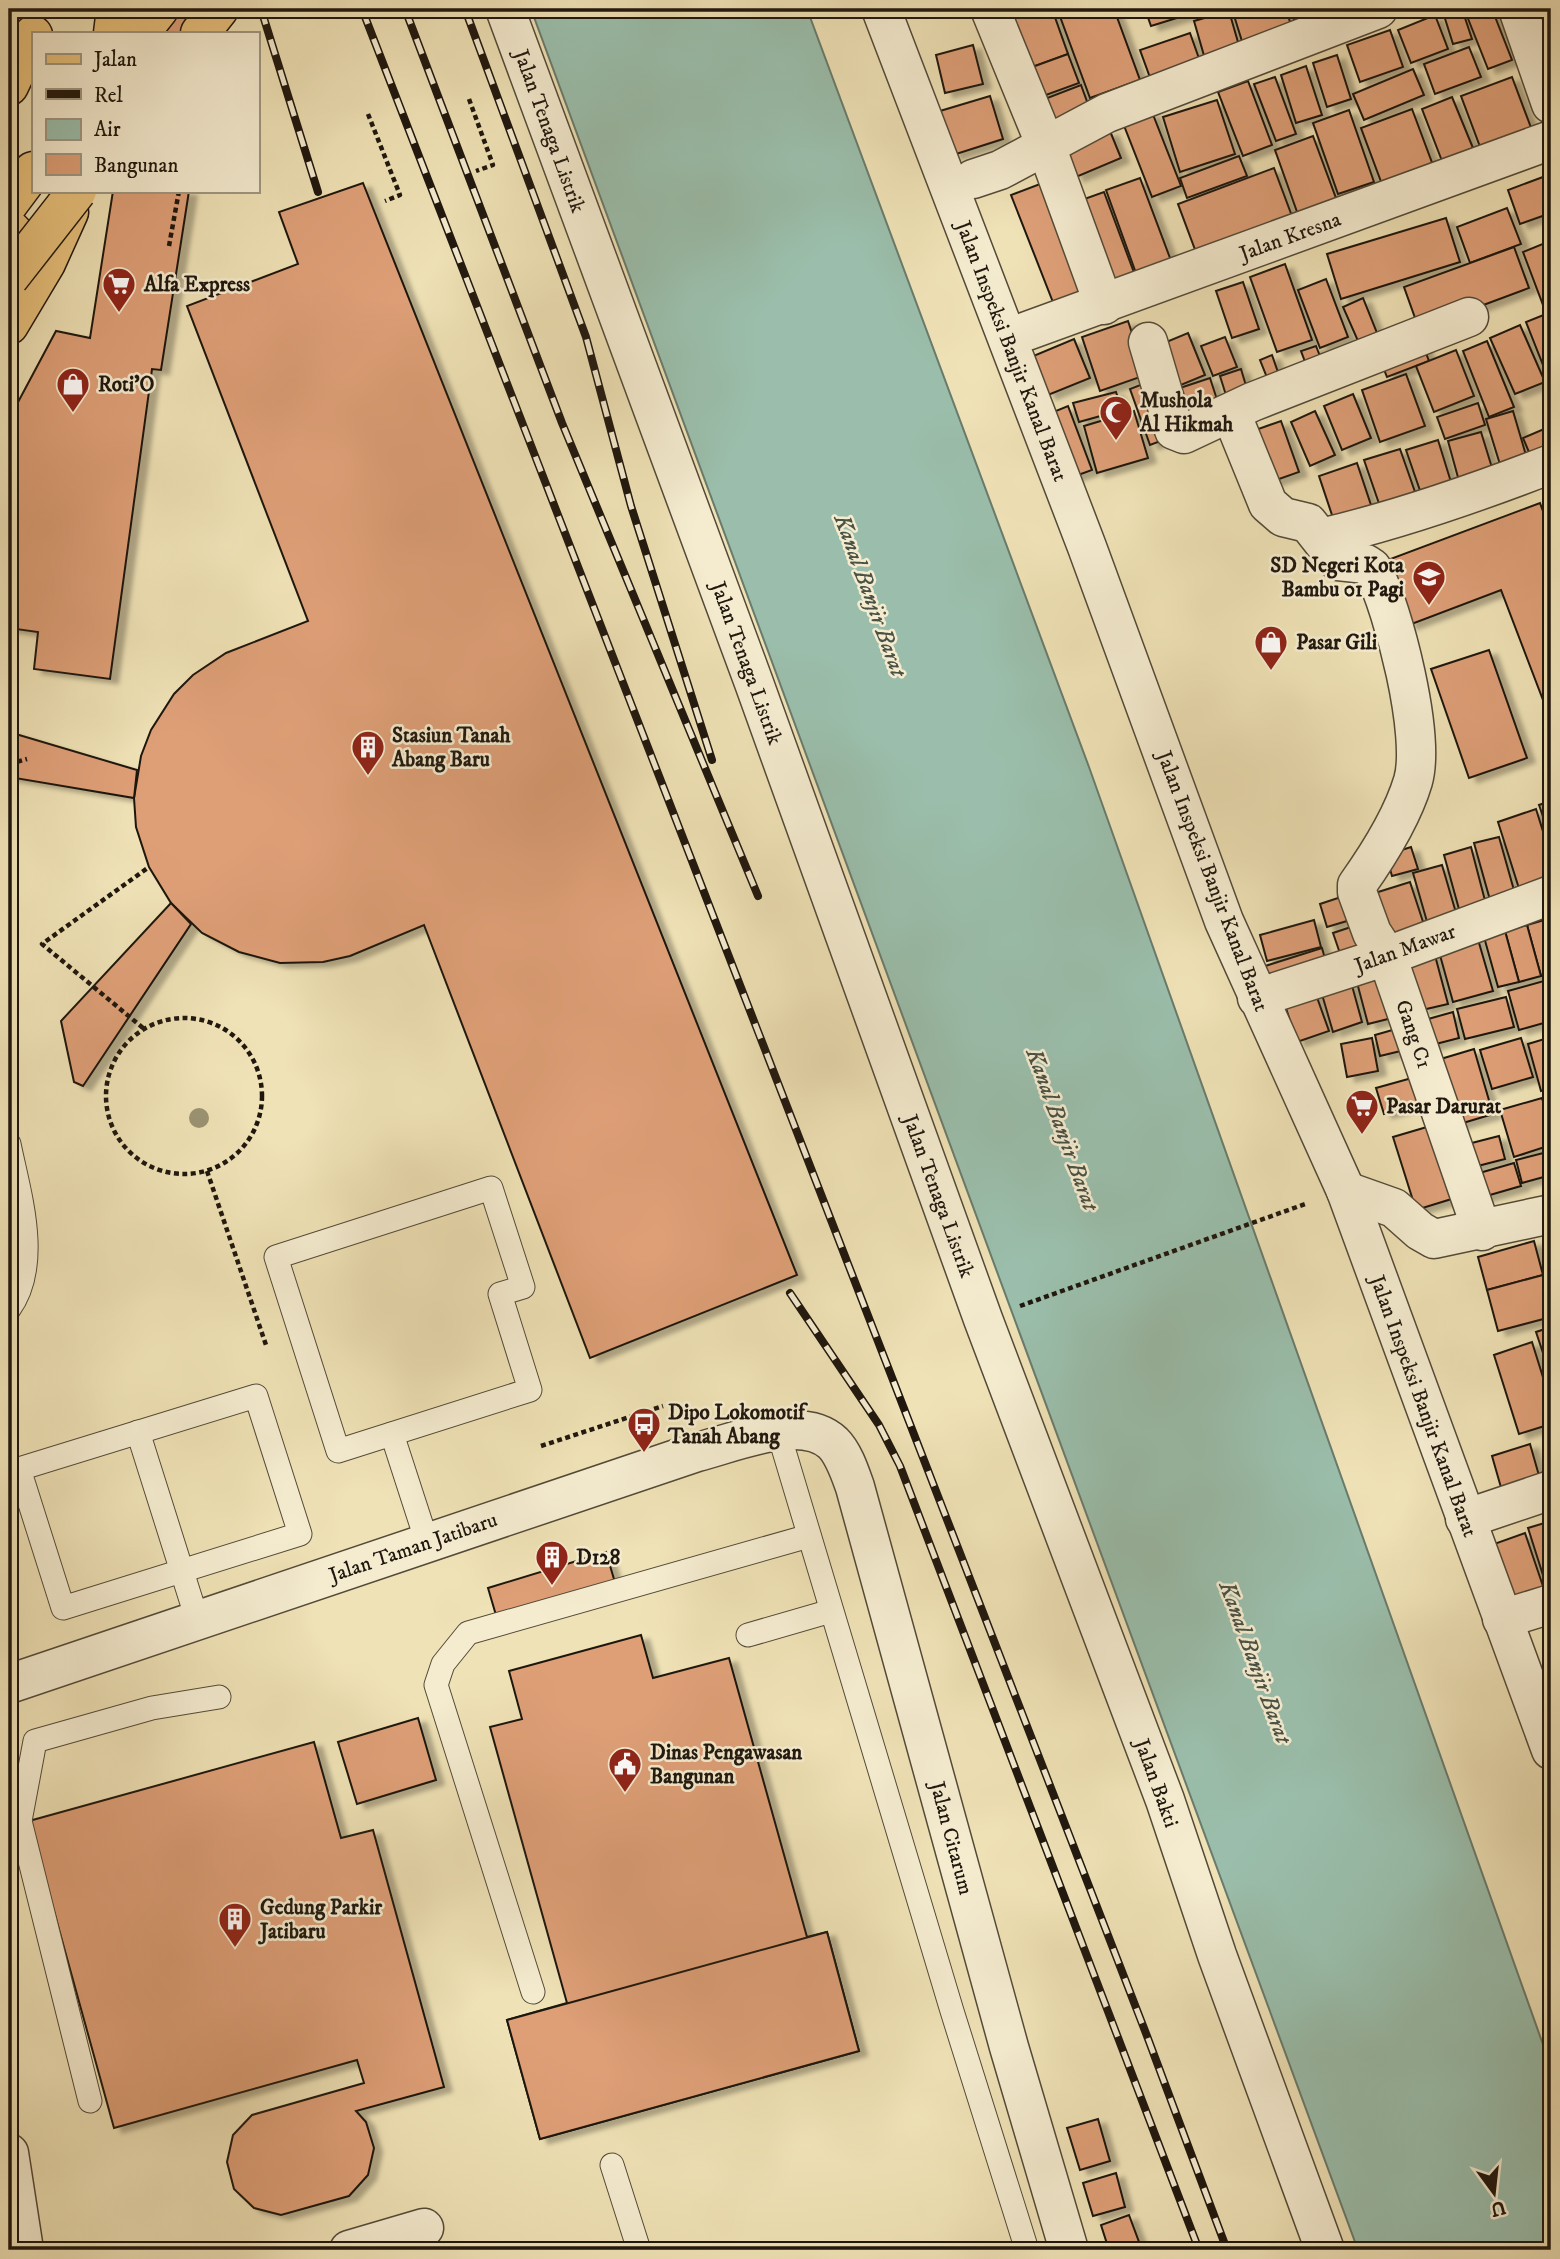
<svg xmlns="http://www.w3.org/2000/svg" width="1560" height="2259" font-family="'IM FELL DW Pica',serif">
  <defs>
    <filter id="shadow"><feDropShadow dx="8" dy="4.5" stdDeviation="2" flood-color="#0004"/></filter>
  </defs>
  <rect width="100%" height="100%" fill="#efe2b6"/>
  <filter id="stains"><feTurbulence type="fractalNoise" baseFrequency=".00286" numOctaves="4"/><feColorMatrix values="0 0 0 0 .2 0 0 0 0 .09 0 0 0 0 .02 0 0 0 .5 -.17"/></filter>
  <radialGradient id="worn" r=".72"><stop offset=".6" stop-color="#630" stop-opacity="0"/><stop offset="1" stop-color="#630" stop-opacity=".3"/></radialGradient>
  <!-- water -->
  <path fill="#9abeab" stroke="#697b6c" stroke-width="2" d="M531,9h276l282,758 462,1300v183h-193z"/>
  <!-- building -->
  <g fill="#de9f77" stroke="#1f170e" stroke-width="2" filter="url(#shadow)">
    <path d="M141,9h76l-4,24h-76z"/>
    <path d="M1035,9h17l16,45 -44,16 -18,-51z"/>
    <path d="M1063,9h51l26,71 -50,18 -32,-87z"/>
    <path d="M1145,9h61l-55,17z"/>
    <path d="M1232,9h54l8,26 -49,16z"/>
    <path d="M1290,9h36l-27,24z"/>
    <path d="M1442,9h20l10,30 -19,5z"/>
    <path d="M1472,9h20l20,51 -24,9 -23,-58z"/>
    <path d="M1523,9h28v10l-21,8z"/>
    <path d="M1229,11l11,38 -35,10 -11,-38z"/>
    <path d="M1435,15l13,34 -37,14 -13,-33z"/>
    <path d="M1390,30l13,37 -43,15 -13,-37z"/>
    <path d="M1190,33l12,34 -50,16 -12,-33z"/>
    <path d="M973,45l10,39 -38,9 -9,-38z"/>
    <path d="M1469,47l12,30 -46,17 -11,-30z"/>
    <path d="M1068,54l11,29 -44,16 -11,-29z"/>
    <path d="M1337,55l14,44 -24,8 -14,-44z"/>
    <path d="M1306,66l16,49 -26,8 -15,-48z"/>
    <path d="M1413,69l11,26 -60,25 -11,-26z"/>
    <path d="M1275,77l21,57 -20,7 -22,-57z"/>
    <path d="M1512,77l24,64 -51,19 -24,-64z"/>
    <path d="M1248,81l24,64 -29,11 -25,-64z"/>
    <path d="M1081,85l8,22 -38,15 -9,-22z"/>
    <path d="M990,96l13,43 -50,16 -13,-44z"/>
    <path d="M1452,97l21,51 -31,13 -20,-52z"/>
    <path d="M1217,100l18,54 -55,18 -17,-55z"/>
    <path d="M1412,109l25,67 -51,19 -25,-67z"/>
    <path d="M1349,110l25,72 -36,12 -25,-71z"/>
    <path d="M1152,112l29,74 -29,11 -29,-74z"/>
    <path d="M1110,131l11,27 -45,19 -12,-27z"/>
    <path d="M1313,136l27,73 -39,14 -26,-73z"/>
    <path d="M1239,156l8,20 -60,22 -7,-20z"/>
    <path d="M1274,168l22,59 -96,36 -22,-59z"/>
    <path d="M1551,174v39l-31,11 -12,-34z"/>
    <path d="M1140,178l36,96 -35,13 -35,-97z"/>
    <path d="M363,183l434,1092 -207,83 -166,-433 -74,31 -27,6 -43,1 -41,-11 -37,-19 -31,-30 -22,-36 -13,-40 -2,-29 7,-42 10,-26 23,-36 19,-19 33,-22 82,-32 -121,-315 111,-42 -19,-52z"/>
    <path d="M1040,184l47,120 -29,11 -47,-120z"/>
    <path d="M113,191h76l-28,179 -9,-1 -42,310 -76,-10 4,-37 -29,-4v-209l47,-88 34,7z"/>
    <path d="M1104,192l35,94 -31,12 -35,-95z"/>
    <path d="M1507,208l14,36 -51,19 -13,-36z"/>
    <path d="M1446,218l14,44 -119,37 -14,-45z"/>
    <path d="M1545,243l6,18v41l-8,3 -20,-53z"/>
    <path d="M1514,247l15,41 -110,41 -15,-42z"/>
    <path d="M1285,264l27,76 -35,12 -27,-75z"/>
    <path d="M1326,279l22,58 -28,11 -22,-58z"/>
    <path d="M1243,282l16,47 -27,9 -16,-47z"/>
    <path d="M1363,298l14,35 -19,8 -15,-34z"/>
    <path d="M1551,312v55l-6,3 -19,-48z"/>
    <path d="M1128,321l18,54 -46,16 -18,-54z"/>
    <path d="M1520,325l25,57 -30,12 -25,-56z"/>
    <path d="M1188,333l17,42 -29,12 -17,-42z"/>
    <path d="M1225,337l12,30 -24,9 -12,-30z"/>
    <path d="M1420,338l9,23 -42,16 -9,-23z"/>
    <path d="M1074,339l16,39 -42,17 -17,-38z"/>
    <path d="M1487,341l27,66 -25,10 -26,-66z"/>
    <path d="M1316,346l9,23 -15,6 -9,-24z"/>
    <path d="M1456,350l18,46 -40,16 -18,-46z"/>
    <path d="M1272,355l9,26 -11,4 -10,-25z"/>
    <path d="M1241,369l9,30 -21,6 -9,-29z"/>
    <path d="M1406,374l19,52 -45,16 -18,-52z"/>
    <path d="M1210,378l12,37 -33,10 -12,-36z"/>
    <path d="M1153,380l21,56 -24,9 -20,-56z"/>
    <path d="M1116,392l6,18 -43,12 -6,-19z"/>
    <path d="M1353,394l18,44 -29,12 -18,-44z"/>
    <path d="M1478,403l7,22 -40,14 -8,-22z"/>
    <path d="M1068,406l24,64 -22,8 -24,-63z"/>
    <path d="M1134,411l14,47 -51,15 -13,-47z"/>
    <path d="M1315,411l20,44 -25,11 -19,-44z"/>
    <path d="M1513,411l15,51 -26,9 -16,-52z"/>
    <path d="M1281,421l18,51 -34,12 -18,-51z"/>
    <path d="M1551,426v31l-17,7 -11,-26z"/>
    <path d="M1481,432l12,39 -34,10 -11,-40z"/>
    <path d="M1438,440l17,55 -30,10 -19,-55z"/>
    <path d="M1400,449l21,60 -36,12 -21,-61z"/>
    <path d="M1357,463l19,57 -38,13 -19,-57z"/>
    <path d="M1540,503l11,30v188l-50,-131 -92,35 -24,-64z"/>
    <path d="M1489,650l38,108 -58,20 -38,-109z"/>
    <path d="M9,732l128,38 -3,28 -125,-21z"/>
    <path d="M1551,801v39l-12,-35z"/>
    <path d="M1536,809l15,48v32l-29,9 -24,-76z"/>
    <path d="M1499,837l18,64 -25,6 -18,-64z"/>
    <path d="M1411,847l7,22 -26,7 -6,-21z"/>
    <path d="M1471,847l17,65 -26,8 -18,-65z"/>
    <path d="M1442,865l17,58 -29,9 -17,-59z"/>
    <path d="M1410,882l17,52 -35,12 -17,-53z"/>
    <path d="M1350,894l7,24 -30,9 -7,-23z"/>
    <path d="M171,903l20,21 -108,162 -9,-4 -13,-61z"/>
    <path d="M1551,918v55l-10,3 -14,-51z"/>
    <path d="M1314,920l7,27 -54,14 -7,-26z"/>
    <path d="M1363,923l12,34 -30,11 -12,-35z"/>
    <path d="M1527,925l14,51 -22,6 -14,-51z"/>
    <path d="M1505,931l14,51 -21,5 -14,-50z"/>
    <path d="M1477,936l16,55 -40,11 -15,-54z"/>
    <path d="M1322,948l7,25 -61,18 -6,-24z"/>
    <path d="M1433,948l15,56 -26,6 -14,-55z"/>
    <path d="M1383,967l13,50 -28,7 -13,-49z"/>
    <path d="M1551,979v42l-32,9 -11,-39z"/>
    <path d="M1351,982l11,40 -29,10 -12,-41z"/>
    <path d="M1314,989l15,42 -32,11 -14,-43z"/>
    <path d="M1506,997l8,30 -49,12 -8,-30z"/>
    <path d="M1453,1012l6,26 -31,8 -7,-25z"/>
    <path d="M1403,1027l6,22 -29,7 -5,-21z"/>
    <path d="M1551,1037v51l-10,3 -13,-47z"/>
    <path d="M1372,1038l6,33 -31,6 -6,-33z"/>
    <path d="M1521,1038l12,39 -41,12 -12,-39z"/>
    <path d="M1474,1049l19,65 -40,12 -19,-65z"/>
    <path d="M1419,1076l7,26 -42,12 -8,-26z"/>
    <path d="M1542,1098l9,31v16l-37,12 -14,-47z"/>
    <path d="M1437,1124l21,73 -42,13 -23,-73z"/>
    <path d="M1499,1136l6,23 -39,10 -6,-23z"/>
    <path d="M1551,1151v24l-29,8 -6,-23z"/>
    <path d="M1514,1163l7,23 -45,13 -7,-23z"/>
    <path d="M1534,1241l9,34 -56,15 -9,-33z"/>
    <path d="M1543,1275l8,42 -53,14 -11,-41z"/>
    <path d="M1551,1327v30l-6,2 -9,-27z"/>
    <path d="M1532,1342l19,61v21l-32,10 -25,-79z"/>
    <path d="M1530,1444l12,42 -38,12 -12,-42z"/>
    <path d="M1551,1521v73h-2l-21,-66z"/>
    <path d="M1525,1533l22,65 -31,10 -22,-64z"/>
    <path d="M606,1552l10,34 -118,36 -10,-34z"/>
    <path d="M641,1635l12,43 76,-20 78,279 20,-5 32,119 -319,88 -33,-119 60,-17 -77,-276 32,-8 -13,-48z"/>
    <path d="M418,1718l18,62 -79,24 -19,-62z"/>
    <path d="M314,1742l27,96 32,-8 71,257 -88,24 10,11 8,26 -6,27 -19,21 -68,19 -27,-7 -20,-19 -7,-27 6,-27 19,-20 112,-32 -7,-23 -243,68 -85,-307z"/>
    <path d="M827,1932l32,119 -319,88 -33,-119z"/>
    <path d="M1098,2119l12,42 -30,9 -13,-42z"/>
    <path d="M1116,2173l9,34 -32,9 -10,-33z"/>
    <path d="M1129,2215l13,35h-33l-8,-25z"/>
  </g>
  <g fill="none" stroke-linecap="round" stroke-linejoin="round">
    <defs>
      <g id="service">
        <path d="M9,1144c10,49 33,120 0,165"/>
        <path d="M491,1188l32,99 -23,7 30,96 -192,61 -62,-194z"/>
        <path d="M256,1396l44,138 -237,74 -44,-139z"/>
        <path d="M778,1431l174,580 75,239"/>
        <path d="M138,1432l59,187"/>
        <path d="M392,1434l35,108"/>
        <path d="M748,1635l83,-24"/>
        <path d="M9,1816l11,5 70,280"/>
        <path d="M20,1821l15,-80 117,-33 67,-11"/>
        <path d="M533,1992l-97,-307 7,-21 25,-31 341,-97"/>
        <path d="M612,2165l27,85"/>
      </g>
      <g id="minor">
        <path d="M505,9l249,674 229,636 182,481 52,155 108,295"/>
        <path d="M881,9l206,538 137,374 122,270 205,559"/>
        <path d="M990,9l56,137 58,159"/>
        <path d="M1518,9l33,95"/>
        <path d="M973,179l27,-9 107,-57 271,-104"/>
        <path d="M1027,331l524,-191"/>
        <path d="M1148,342l26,88 10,4 68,-32 217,-85"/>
        <path d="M1231,413l37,91 15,13 25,6 30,38 28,3 6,4c22,42 54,168 41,213 -11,37 -34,73 -56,104v7l15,41 15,23 95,275"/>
        <path d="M1321,538c78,-18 155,-45 230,-74"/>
        <path d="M1257,998l130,-42 164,-61"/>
        <path d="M1346,1191l48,17 26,23 14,8 117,-25"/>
        <path d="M1465,1519l86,-29"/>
        <path d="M1502,1619l49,-15"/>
        <path d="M349,2250l75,-22"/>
      </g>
      <g id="tertiary">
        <path d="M9,1684l688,-232c37,-9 104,-39 136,-9 11,11 17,30 22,44l154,560 60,203"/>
        <path d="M9,2153l15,97"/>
      </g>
      <g id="primary">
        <path d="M113,33l3,-24"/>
        <path d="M140,33l19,-24"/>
        <path d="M200,33l19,-24"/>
        <path d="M9,86l24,-51"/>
        <path d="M9,203l24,-32"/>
        <path d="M9,228c18,16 18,37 20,59"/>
        <path d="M9,325l37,-62 23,-51"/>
      </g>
    </defs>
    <!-- service casing -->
    <use href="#service" stroke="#534a38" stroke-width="25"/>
    <!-- minor casing -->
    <use href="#minor" stroke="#534a38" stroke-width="41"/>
    <!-- tertiary casing -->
    <use href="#tertiary" stroke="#534a38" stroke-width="41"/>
    <!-- primary casing -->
    <use href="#primary" stroke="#1f170e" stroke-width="41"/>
    <!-- path -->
    <g stroke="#1f170e" stroke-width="4.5" stroke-dasharray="5 3.5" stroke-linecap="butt">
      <path d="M469,99l24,66 -17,6"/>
      <path d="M368,114l32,81 -15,6"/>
      <path d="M169,246l10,-55"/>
      <path d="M9,764l18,-5"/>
      <circle cx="184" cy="1096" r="78"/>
      <path d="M143,1028l-101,-84 107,-77"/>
      <path d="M207,1171l60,177"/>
      <path d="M1020,1306l288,-103"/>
      <path d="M541,1446l122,-40"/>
    </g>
    <!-- service -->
    <use href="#service" stroke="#f5ecd0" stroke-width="23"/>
    <!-- minor -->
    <use href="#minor" stroke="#f5ecd0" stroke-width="38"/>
    <!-- tertiary -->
    <use href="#tertiary" stroke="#f5ecd0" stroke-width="38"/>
    <!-- primary -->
    <use href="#primary" stroke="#e8c17b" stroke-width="38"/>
    <defs>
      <g id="rail">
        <path d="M261,9l57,183"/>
        <path d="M362,9l785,2027 80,214"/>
        <path d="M405,9l157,414 196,473"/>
        <path d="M465,9l121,328 45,169 81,254"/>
        <path d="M790,1293l89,132 21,41 299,784"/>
      </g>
    </defs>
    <!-- rail casing -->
    <use href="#rail" stroke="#1f170e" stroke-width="8"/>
    <!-- rail -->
    <use href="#rail" stroke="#f5ecd0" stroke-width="5" stroke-dasharray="16" stroke-linecap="butt"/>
    <defs>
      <path id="primary-bridge" d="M9,278l68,-87"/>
    </defs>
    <!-- primary-bridge casing -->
    <use href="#primary-bridge" stroke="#1f170e" stroke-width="41" stroke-linecap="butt"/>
    <!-- primary-bridge -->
    <use href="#primary-bridge" stroke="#e8c17b" stroke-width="38"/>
  </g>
  <!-- trees -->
  <circle fill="#9a9372" cx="199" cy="1118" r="10"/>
  <!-- icons -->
  <defs>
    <symbol id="supermarket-pin" viewBox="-11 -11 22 30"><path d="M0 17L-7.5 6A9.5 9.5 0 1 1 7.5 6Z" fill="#8f2418" stroke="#f5ecd0"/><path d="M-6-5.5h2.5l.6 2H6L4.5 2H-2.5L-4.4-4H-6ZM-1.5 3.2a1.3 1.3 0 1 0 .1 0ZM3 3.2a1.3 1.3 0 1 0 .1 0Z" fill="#fff"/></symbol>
    <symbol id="shop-pin" viewBox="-11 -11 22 30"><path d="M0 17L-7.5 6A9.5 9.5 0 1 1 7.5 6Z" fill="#8f2418" stroke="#f5ecd0"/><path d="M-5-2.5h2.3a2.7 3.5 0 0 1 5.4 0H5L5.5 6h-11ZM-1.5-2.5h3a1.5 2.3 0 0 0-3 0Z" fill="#fff"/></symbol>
    <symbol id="mosque-pin" viewBox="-11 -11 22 30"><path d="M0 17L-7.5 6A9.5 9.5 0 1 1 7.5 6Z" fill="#8f2418" stroke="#f5ecd0"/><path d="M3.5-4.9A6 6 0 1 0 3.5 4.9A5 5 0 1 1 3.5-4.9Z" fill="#fff"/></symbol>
    <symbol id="school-pin" viewBox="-11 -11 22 30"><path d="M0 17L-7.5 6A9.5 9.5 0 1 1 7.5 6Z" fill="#8f2418" stroke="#f5ecd0"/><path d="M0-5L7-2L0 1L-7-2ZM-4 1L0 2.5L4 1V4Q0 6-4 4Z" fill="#fff"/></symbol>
    <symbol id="building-pin" viewBox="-11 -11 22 30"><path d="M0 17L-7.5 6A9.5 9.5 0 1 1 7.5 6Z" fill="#8f2418" stroke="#f5ecd0"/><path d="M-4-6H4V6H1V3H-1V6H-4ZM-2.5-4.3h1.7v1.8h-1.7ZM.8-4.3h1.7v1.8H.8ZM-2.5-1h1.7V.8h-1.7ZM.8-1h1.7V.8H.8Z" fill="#fff"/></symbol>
    <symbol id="bus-pin" viewBox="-11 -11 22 30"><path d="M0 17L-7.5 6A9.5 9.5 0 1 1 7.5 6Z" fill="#8f2418" stroke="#f5ecd0"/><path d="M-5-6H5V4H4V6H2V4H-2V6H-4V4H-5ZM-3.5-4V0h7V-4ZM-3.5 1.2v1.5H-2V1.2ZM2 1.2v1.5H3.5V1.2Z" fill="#fff"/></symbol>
    <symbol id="civic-pin" viewBox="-11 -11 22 30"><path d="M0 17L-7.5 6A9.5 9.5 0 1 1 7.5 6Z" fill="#8f2418" stroke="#f5ecd0"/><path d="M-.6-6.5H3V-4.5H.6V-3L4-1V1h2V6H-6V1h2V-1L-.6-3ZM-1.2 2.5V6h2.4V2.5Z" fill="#fff"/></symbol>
  </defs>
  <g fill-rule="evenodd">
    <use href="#supermarket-pin" x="100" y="265" width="38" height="52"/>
    <use href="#shop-pin" x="54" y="365" width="38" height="52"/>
    <use href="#mosque-pin" x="1097" y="393" width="38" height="52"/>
    <use href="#school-pin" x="1410" y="558" width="38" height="52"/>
    <use href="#shop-pin" x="1252" y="623" width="38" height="52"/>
    <use href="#building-pin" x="349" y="728" width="38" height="52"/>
    <use href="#supermarket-pin" x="1343" y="1087" width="38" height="52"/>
    <use href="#bus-pin" x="625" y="1405" width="38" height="52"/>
    <use href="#building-pin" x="533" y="1538" width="38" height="52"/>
    <use href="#civic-pin" x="606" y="1745" width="38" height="52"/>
    <use href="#building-pin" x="216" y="1900" width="38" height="52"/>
  </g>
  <g text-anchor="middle" stroke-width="5" stroke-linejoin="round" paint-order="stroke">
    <!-- street labels -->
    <g font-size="21" fill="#1f170e" stroke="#f5ecd0">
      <text transform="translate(550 131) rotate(70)" y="7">Jalan Tenaga Listrik</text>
      <text transform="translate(1290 236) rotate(-20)" y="7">Jalan Kresna</text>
      <text transform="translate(1012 351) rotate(69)" y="7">Jalan Inspeksi Banjir Kanal Barat</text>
      <text transform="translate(747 663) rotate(70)" y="7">Jalan Tenaga Listrik</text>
      <text transform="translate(1213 881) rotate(69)" y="7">Jalan Inspeksi Banjir Kanal Barat</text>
      <text transform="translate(1405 948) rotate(-20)" y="7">Jalan Mawar</text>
      <text transform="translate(1414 1034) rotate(71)" y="7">Gang C1</text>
      <text transform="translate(939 1196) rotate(70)" y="7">Jalan Tenaga Listrik</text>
      <text transform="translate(1424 1406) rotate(70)" y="7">Jalan Inspeksi Banjir Kanal Barat</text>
      <text transform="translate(413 1547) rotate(-19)" y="7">Jalan Taman Jatibaru</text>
      <text transform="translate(1157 1783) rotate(70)" y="7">Jalan Bakti</text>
      <text transform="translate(952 1838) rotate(75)" y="7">Jalan Citarum</text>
    </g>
    <!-- poi labels -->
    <g font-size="21" font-weight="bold" fill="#1f170e" stroke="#f5ecd0" text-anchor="start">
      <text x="144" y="291">Alfa Express</text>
      <text x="98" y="391">Roti'O</text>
      <text x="1140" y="407">Mushola<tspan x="1140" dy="24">Al Hikmah</tspan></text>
      <text x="1404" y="572" text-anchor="end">SD Negeri Kota<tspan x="1404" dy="24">Bambu 01 Pagi</tspan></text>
      <text x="1296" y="649">Pasar Gili</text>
      <text x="392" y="742">Stasiun Tanah<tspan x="392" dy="24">Abang Baru</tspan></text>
      <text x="1386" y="1113">Pasar Darurat</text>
      <text x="668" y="1419">Dipo Lokomotif<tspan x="668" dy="24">Tanah Abang</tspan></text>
      <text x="576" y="1564">D128</text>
      <text x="650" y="1759">Dinas Pengawasan<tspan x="650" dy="24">Bangunan</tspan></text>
      <text x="260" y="1914">Gedung Parkir<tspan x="260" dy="24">Jatibaru</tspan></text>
    </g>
    <!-- water labels -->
    <g font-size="23" font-style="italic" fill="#4a5145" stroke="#f5ecd0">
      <text transform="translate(871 595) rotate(70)" y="8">Kanal Banjir Barat</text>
      <text transform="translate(1063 1129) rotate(70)" y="8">Kanal Banjir Barat</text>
      <text transform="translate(1256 1662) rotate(70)" y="8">Kanal Banjir Barat</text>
    </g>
  </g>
  <!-- margin -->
  <rect width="1560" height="2259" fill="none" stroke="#efe2b6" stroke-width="35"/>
  <rect x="10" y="10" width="1539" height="2238" fill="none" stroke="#1f170e" stroke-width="3.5"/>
  <rect x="18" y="18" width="1525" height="2224" fill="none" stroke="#1f170e" stroke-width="2"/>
  <!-- legend -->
  <rect x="32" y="32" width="228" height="161" fill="#f5ecd0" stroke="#9f9782" stroke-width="2"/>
  <rect x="46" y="54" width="35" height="10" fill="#e8c17b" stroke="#9f9782" stroke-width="2"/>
  <text x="94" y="66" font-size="21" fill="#1f170e">Jalan</text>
  <rect x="46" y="89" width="35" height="10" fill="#1f170e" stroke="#9f9782" stroke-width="2"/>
  <text x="94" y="102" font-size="21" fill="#1f170e">Rel</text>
  <rect x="46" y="119" width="35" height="21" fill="#9abeab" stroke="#9f9782" stroke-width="2"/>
  <text x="94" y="136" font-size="21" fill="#1f170e">Air</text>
  <rect x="46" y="154" width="35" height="21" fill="#de9f77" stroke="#9f9782" stroke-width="2"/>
  <text x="94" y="172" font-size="21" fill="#1f170e">Bangunan</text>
  <!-- north arrow -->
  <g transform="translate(1494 2193) rotate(165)" stroke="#f5ecd0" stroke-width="5" paint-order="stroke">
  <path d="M0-5L12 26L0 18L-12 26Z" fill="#1f170e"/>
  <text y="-10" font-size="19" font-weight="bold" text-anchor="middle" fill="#1f170e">U</text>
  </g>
  <rect width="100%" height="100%" filter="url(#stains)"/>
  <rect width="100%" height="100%" fill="url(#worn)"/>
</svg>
